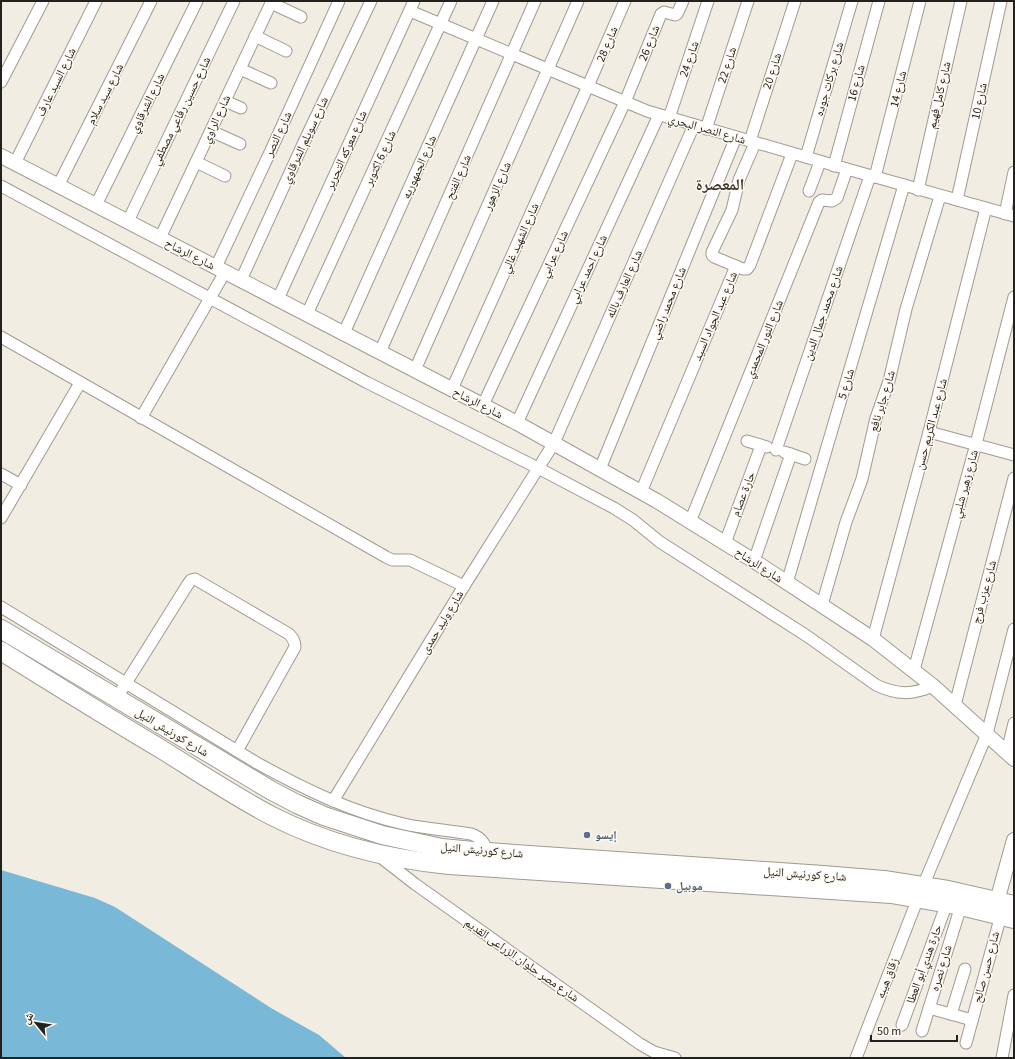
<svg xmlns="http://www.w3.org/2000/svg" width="1015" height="1059" font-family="'Source Sans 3','Noto Naskh Arabic',sans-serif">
  <rect width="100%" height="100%" fill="#f2ede2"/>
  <!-- water -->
  <path fill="#79b8d6" d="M1,870l94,28 20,9 156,101 48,27 27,23h-345z"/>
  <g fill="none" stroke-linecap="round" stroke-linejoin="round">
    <defs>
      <g id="minor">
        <path d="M271,3l30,14"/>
        <path d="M410,11l237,100 200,58 167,47"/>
        <path d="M255,36l31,15"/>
        <path d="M240,69l31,14"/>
        <path d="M1,82l42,-81"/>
        <path d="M225,101l16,7"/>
        <path d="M669,118l39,-117"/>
        <path d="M706,129l42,-128"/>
        <path d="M211,131l29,13"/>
        <path d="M750,141l45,-140"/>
        <path d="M755,143l-16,37 -7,30 -20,42v3l2,2 29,12h4l3,-4 42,-111"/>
        <path d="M806,157l46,-156"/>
        <path d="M196,162l29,14"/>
        <path d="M15,163l81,-162"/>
        <path d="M834,166l45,-165"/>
        <path d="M875,177l45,-176"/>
        <path d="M1,186l365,196 172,86 76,40 19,12 27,22 147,94 69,49c21,10 36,10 57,1"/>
        <path d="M58,186l93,-185"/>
        <path d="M918,190l43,-189"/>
        <path d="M809,191l11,-29"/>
        <path d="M957,200l44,-199"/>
        <path d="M96,205l101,-204"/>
        <path d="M1005,214l9,-42"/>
        <path d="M128,221l106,-220"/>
        <path d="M160,238l112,-237"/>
        <path d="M216,267l56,-119 67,-147"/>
        <path d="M241,280l63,-138 67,-141"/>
        <path d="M278,299l136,-298"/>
        <path d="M307,314l144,-313"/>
        <path d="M344,333l149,-332"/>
        <path d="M1,337l385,220 6,3h18l54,26"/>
        <path d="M380,352l155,-351"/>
        <path d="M415,370l163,-369"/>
        <path d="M452,389l136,-303 37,-85"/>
        <path d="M483,405l142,-303 36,-88 3,-2 11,3 2,-1 6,-13"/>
        <path d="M141,418l84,-146"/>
        <path d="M517,423l142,-308"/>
        <path d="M929,432l85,23"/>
        <path d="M747,441l20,6"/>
        <path d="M776,450l94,-274"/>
        <path d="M784,452l21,7"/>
        <path d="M600,469l136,-332"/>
        <path d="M1,474l20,11"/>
        <path d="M641,492l95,-226"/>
        <path d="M1,518l79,-135"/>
        <path d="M690,522l129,-320 3,-2 10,1 5,-3 10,-29"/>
        <path d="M725,543l36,-97"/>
        <path d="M754,561l37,-107"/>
        <path d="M787,583l117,-398"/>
        <path d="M822,605l24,-83 16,-43 14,-61 13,-37 17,-72 34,-113"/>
        <path d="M1,607l256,156c47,26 94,49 147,61 22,5 45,6 67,10 9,3 14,8 16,18"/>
        <path d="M873,639l56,-207 57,-224"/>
        <path d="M914,670l62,-226 38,-147"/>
        <path d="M116,699l72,-115 3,-4 4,-1 94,55c4,4 6,7 6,13l-58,104"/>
        <path d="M955,705l59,-227"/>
        <path d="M1007,752l7,-29"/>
        <path d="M333,801l131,-215 90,-143 140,-318"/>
        <path d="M379,856l36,28 225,160 14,8 21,6"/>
        <path d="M923,886l64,-152 27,-105"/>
        <path d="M929,1008l43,12"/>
        <path d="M951,1014l14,-45"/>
        <path d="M902,1025l45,-122"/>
        <path d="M922,1031l39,-125"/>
        <path d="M966,1043l35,-128"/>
        <path d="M856,1058l62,-160"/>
        <path d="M1002,1058l12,-63"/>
      </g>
      <g id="tertiary">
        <path d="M1,156l516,267 140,78 97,60 119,78 60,47 81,73"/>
        <path d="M997,901l17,-61"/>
      </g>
      <g id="trunk">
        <path d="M1,629l271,162 25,13 27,12 58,19 60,13 31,3 350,24 61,5 64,10 66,15"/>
        <path d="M1,651c53,33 106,66 160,98 37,23 73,47 111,67 55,28 116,43 177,49l442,29 70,12 53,13"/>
      </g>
    </defs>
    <!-- minor casing -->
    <use href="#minor" stroke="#a09b92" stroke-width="13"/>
    <!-- tertiary casing -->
    <use href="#tertiary" stroke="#a09b92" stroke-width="16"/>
    <!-- trunk casing -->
    <use href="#trunk" stroke="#a09b92" stroke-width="20"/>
    <!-- minor -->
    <use href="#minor" stroke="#fff" stroke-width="11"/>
    <!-- tertiary -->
    <use href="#tertiary" stroke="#fff" stroke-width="14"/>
    <!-- trunk -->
    <use href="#trunk" stroke="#fff" stroke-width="18"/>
  </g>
  <!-- markers -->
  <g fill="#5c6f8a" stroke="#fefaf2" stroke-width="1.5">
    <circle cx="587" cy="835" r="4"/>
    <circle cx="668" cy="886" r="4"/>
  </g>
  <g text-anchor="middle" stroke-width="3" stroke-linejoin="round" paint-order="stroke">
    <!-- street labels -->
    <g font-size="12" fill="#23211d" stroke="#fefaf2">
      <text transform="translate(649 43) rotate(-68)" y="4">شارع 26</text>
      <text transform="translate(607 44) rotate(-67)" y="4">شارع 28</text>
      <text transform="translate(689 59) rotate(-71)" y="4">شارع 24</text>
      <text transform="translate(727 65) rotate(-72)" y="4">شارع 22</text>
      <text transform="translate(772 71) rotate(-72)" y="4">شارع 20</text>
      <text transform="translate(829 79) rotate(-74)" y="4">شارع بركات جوده</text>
      <text transform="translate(56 82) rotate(-64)" y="4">شارع السيد عارف</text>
      <text transform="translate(856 83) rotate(-75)" y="4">شارع 16</text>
      <text transform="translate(898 89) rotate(-76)" y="4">شارع 14</text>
      <text transform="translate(105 94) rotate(-63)" y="4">شارع سيد سلام</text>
      <text transform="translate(939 95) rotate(-77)" y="4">شارع كامل فهيم</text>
      <text transform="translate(979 101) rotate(-78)" y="4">شارع 10</text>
      <text transform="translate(147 103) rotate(-64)" y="4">شارع الشرقاوي</text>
      <text transform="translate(181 111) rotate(-64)" y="4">شارع حسين رفاعي مصطفي</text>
      <text transform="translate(216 119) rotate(-65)" y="4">شارع الراوي</text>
      <text transform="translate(707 129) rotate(16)" y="4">شارع النصر البحري</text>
      <text transform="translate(278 134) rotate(-65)" y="4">شارع النصر</text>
      <text transform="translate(305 140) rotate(-65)" y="4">شارع سويلم الشرقاوي</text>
      <text transform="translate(346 150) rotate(-66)" y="4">شارع معركه التحرير</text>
      <text transform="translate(380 158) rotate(-65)" y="4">شارع 6 اكتوبر</text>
      <text transform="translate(419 167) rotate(-66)" y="4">شارع الجمهوريه</text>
      <text transform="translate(458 177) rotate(-66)" y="4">شارع الفتح</text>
      <text transform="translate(497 186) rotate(-66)" y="4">شارع الزهور</text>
      <text transform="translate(520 238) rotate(-66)" y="4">شارع الشهيد غالي</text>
      <text transform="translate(190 254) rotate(27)" y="4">شارع الرشاح</text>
      <text transform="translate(554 254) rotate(-65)" y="4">شارع عرابي</text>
      <text transform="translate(588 269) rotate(-65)" y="4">شارع احمد عرابي</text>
      <text transform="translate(624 284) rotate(-66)" y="4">شارع العارف بالله</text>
      <text transform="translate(668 303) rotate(-68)" y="4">شارع محمد راضي</text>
      <text transform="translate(823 313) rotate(-71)" y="4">شارع محمد جمال الدين</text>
      <text transform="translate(715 316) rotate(-67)" y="4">شارع عبد الجواد السيد</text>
      <text transform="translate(764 339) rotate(-68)" y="4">شارع النور المحمدي</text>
      <text transform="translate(846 384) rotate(-74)" y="4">شارع 5</text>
      <text transform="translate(882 401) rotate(-73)" y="4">شارع جابر نافع</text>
      <text transform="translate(478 403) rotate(27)" y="4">شارع الرشاح</text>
      <text transform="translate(931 424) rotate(-75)" y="4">شارع عبد الكريم حسن</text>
      <text transform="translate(965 484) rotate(-75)" y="4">شارع زهير شلبي</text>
      <text transform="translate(743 494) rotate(-69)" y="4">حارة عصام</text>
      <text transform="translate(759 565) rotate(33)" y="4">شارع الرشاح</text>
      <text transform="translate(984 592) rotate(-75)" y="4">شارع عزب فرج</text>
      <text transform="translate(442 622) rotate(-59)" y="4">شارع وليد حمدى</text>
      <text transform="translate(172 732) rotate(31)" y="4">شارع كورنيش النيل</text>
      <text transform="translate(482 850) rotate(5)" y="4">شارع كورنيش النيل</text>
      <text transform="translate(805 874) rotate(4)" y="4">شارع كورنيش النيل</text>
      <text transform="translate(522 960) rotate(35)" y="4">شارع مصر حلوان الزراعى القديم</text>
      <text transform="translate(924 964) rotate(-70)" y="4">حارة هندي أبو العطا</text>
      <text transform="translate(986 967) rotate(-75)" y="4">شارع حسن صالح</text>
      <text transform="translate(941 968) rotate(-73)" y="4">شارع نصره</text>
      <text transform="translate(887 978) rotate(-69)" y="4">زقاق هيبه</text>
    </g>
    <!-- service labels -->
    <g font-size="12" font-weight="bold" fill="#4e5e75" stroke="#fefaf2" text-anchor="start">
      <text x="595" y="839">إيسو</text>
      <text x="676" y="890">موبيل</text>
    </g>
    <!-- district labels -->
    <g font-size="16" font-weight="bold" fill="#3c3830" stroke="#fefaf2">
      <text x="720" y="190">المعصرة</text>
    </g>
  </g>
  <!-- border -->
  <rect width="1015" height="1059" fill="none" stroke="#23211d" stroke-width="4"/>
  <!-- north arrow -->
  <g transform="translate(36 1023) rotate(300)" stroke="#fefaf2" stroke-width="3" paint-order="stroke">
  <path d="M0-3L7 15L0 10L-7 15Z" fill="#23211d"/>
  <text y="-6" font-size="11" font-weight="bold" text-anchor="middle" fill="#23211d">ش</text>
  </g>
  <!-- scale -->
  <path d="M871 1035v6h86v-6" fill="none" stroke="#23211d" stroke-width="2"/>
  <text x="877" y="1035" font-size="12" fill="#23211d" stroke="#fefaf2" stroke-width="3" paint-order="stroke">50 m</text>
</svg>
